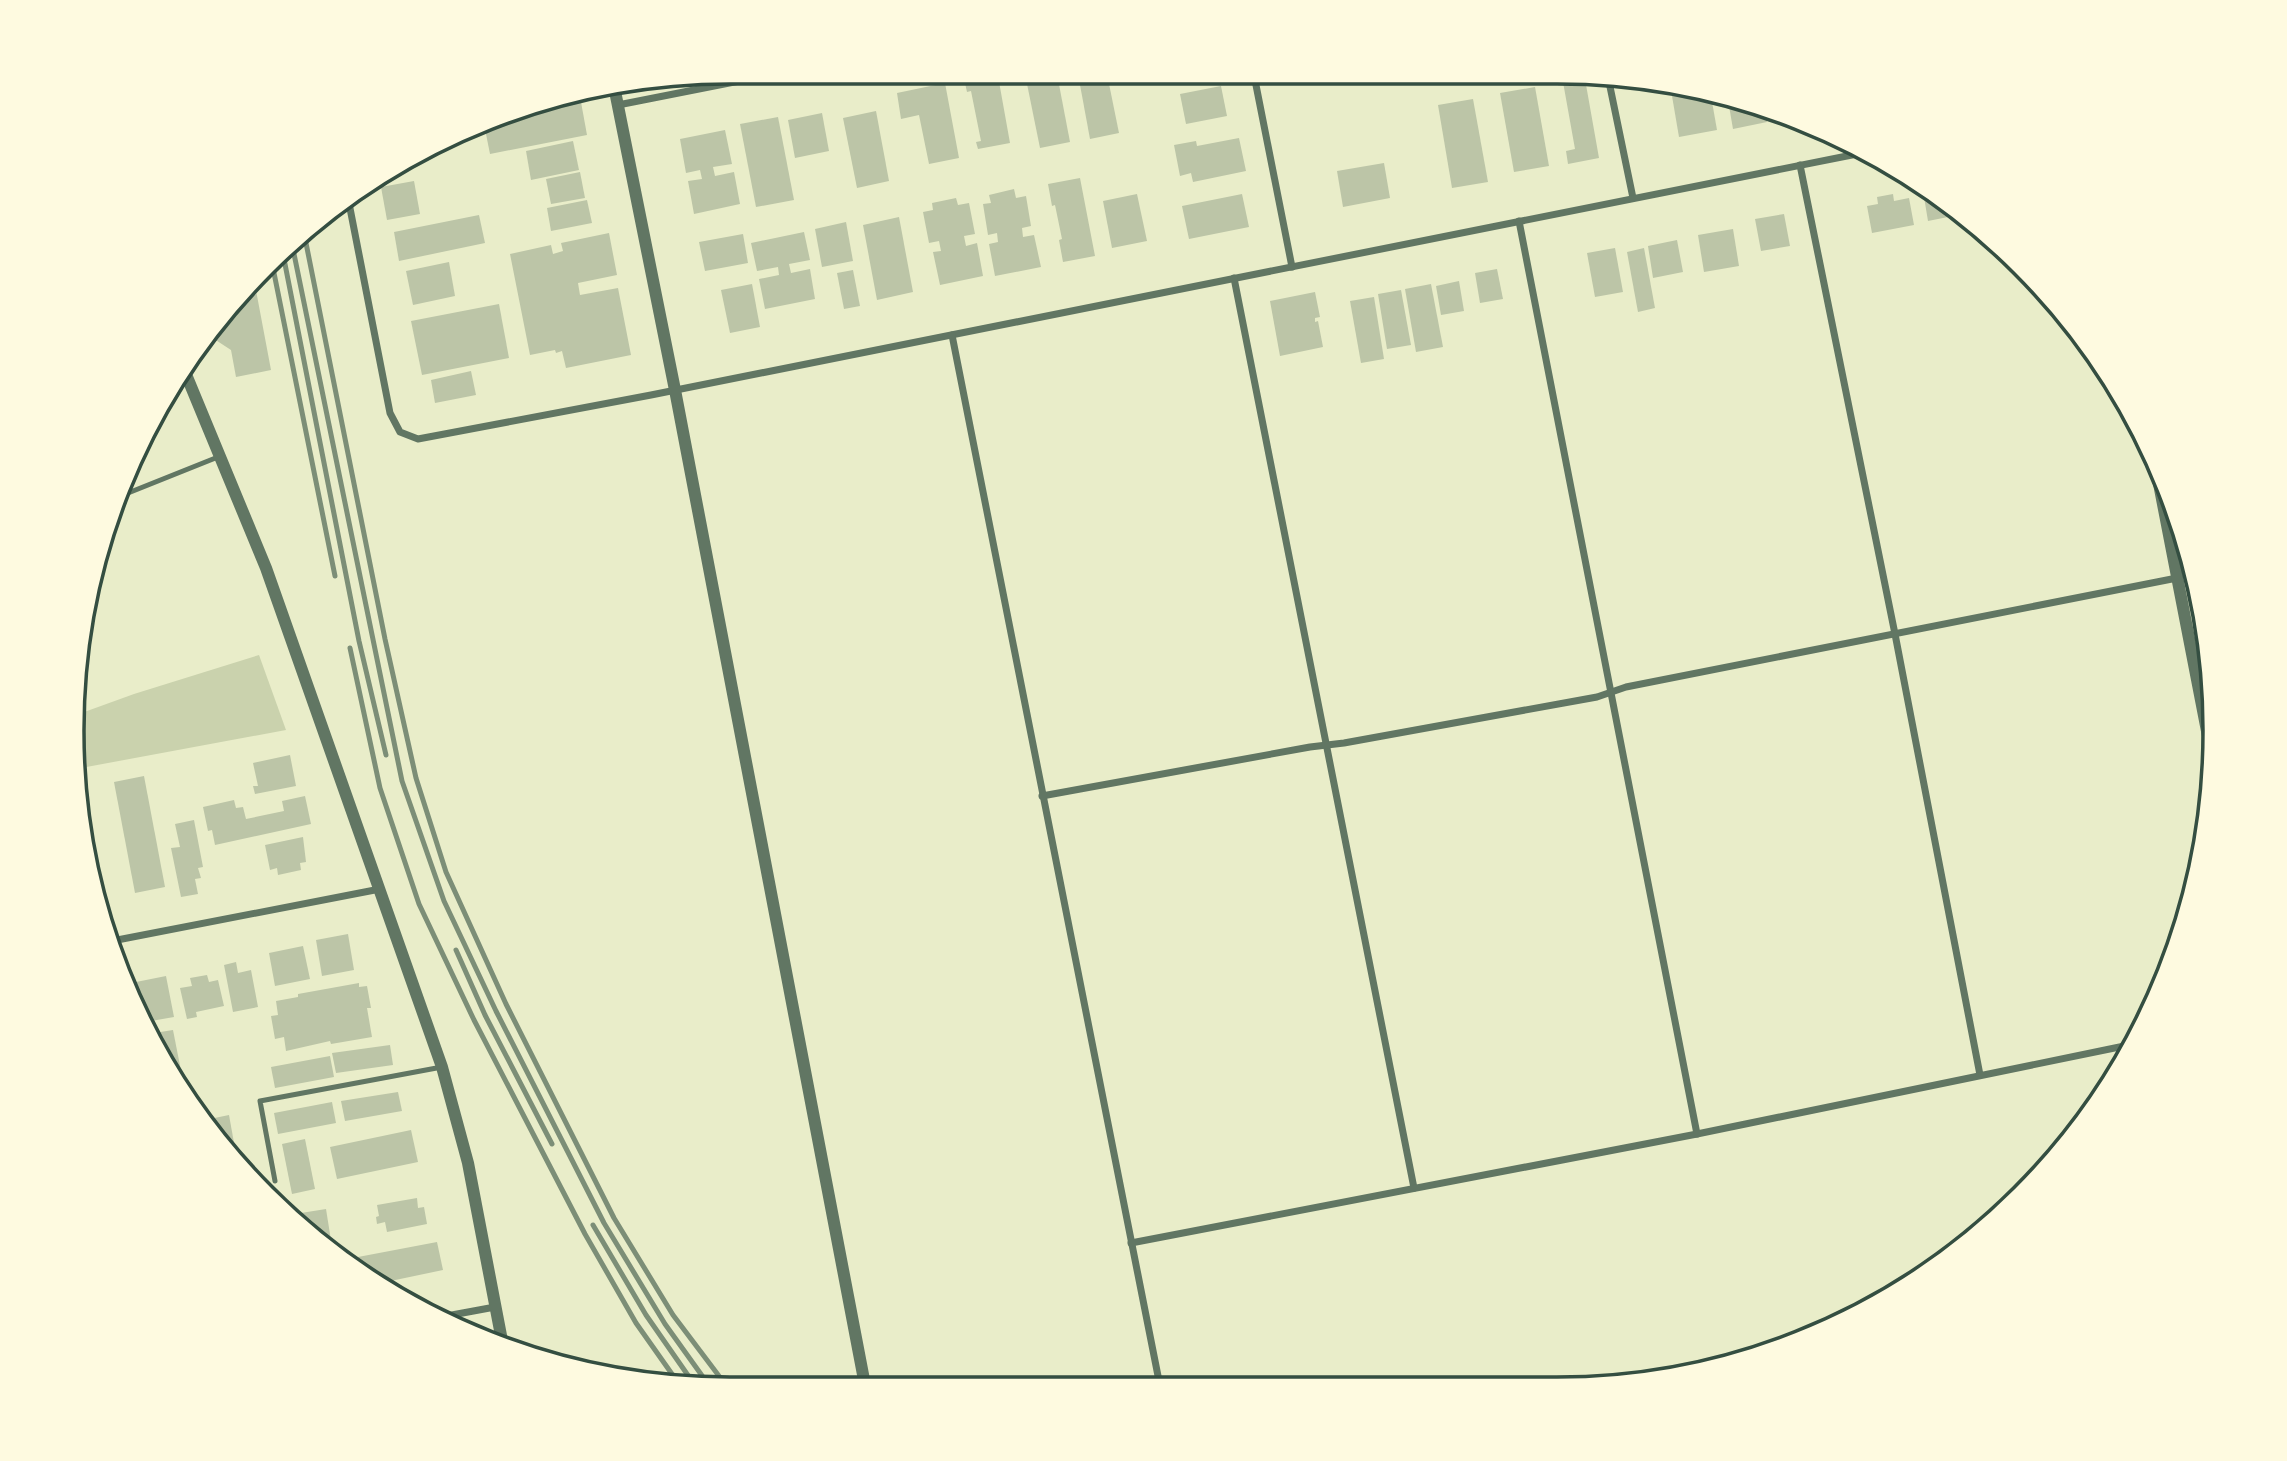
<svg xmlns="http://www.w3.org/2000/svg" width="2287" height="1461" font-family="Barlow,sans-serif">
  <rect width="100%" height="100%" fill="#e9edc9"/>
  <!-- green -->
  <path fill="#cad2ad" d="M259,655l27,75 -205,38 -5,-53 58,-21z"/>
  <!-- building -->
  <g fill="#bcc5a7">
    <path d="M1025,74h32l13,68 -30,6z"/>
    <path d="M1078,74h29l12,59 -29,6z"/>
    <path d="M1154,74h19l1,7 -18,4z"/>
    <path d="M998,76l12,67 -32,6 -2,-7 5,-1 -10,-50 -4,1 -2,-9z"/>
    <path d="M1585,79l14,79 -31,6 -2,-13 9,-2 -12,-67z"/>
    <path d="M945,83l14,75 -30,6 -10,-49 -18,4 -4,-26z"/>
    <path d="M1221,86l6,30 -41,8 -6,-30z"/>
    <path d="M1535,87l14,79 -35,6 -14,-79z"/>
    <path d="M1692,91l19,5 6,34 -38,7 -7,-41z"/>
    <path d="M1473,99l15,83 -36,6 -14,-83z"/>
    <path d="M1728,100l37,10 2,12 -34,7z"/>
    <path d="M581,102l6,33 -97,19 -6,-30 9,-5z"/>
    <path d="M876,111l13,70 -32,7 -14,-70z"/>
    <path d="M822,113l7,38 -34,7 -7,-38z"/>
    <path d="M778,117l16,83 -38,7 -16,-83z"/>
    <path d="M725,130l7,34 -19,3 2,9 19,-4 6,32 -46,10 -6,-33 14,-2 -2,-9 -14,3 -6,-34z"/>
    <path d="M1239,138l7,33 -53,11 -2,-9 -11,3 -6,-31 22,-4 1,5z"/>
    <path d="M573,141l6,29 -48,10 -5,-29z"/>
    <path d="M1384,163l6,35 -47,9 -6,-36z"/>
    <path d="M580,172l5,26 -34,6 -5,-25z"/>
    <path d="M1080,178l15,78 -32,6 -4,-22 3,-1 -7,-34 -3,1 -4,-22z"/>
    <path d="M414,181l6,33 -33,6 -6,-33z"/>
    <path d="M1014,189l2,9 10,-2 5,30 -9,2 1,9 11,-2 7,32 -46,9 -6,-32 9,-2 -1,-9 -9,2 -5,-31 8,-1 -2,-8z"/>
    <path d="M1926,190l25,14 6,4 -11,2 2,7 -20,4 -5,-30z"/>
    <path d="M1137,194l10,47 -35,7 -9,-47z"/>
    <path d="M1242,194l7,33 -60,12 -7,-33z"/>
    <path d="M1893,194l1,7 15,-3 5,27 -42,8 -5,-27 11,-2 -1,-7z"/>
    <path d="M956,198l2,7 11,-2 6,31 -11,2 2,10 11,-3 6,33 -43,9 -7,-33 8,-1 -2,-10 -10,2 -6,-31 10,-2 -1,-7z"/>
    <path d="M587,200l5,23 -41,8 -4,-23z"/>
    <path d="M1784,214l6,32 -29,5 -6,-32z"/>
    <path d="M479,215l6,28 -86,18 -5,-29z"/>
    <path d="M899,217l14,75 -36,8 -14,-75z"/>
    <path d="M846,222l7,39 -31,6 -7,-38z"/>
    <path d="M1733,229l6,37 -35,6 -6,-37z"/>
    <path d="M804,232l6,28 -21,4 2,9 19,-4 5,30 -50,10 -6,-30 20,-4 -1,-8 -21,4 -6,-28z"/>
    <path d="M609,233l8,42 -39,8 2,12 38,-7 13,67 -65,13 -4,-17 -6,2 -1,-3 -25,5 -20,-101 41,-9 2,9 10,-3 -2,-8z"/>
    <path d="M743,234l5,29 -43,8 -6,-29z"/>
    <path d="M1677,240l6,32 -30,6 -5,-32z"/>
    <path d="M1615,248l8,44 -28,5 -8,-44z"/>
    <path d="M1644,248l11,60 -17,4 -11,-60z"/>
    <path d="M449,262l6,34 -42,9 -7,-34z"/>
    <path d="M1497,269l6,30 -23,4 -5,-30z"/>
    <path d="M853,270l7,36 -16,3 -7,-36z"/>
    <path d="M1459,281l5,30 -23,4 -5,-29z"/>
    <path d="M752,284l8,43 -30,6 -9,-43z"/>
    <path d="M1431,284l12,63 -27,5 -11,-63z"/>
    <path d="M255,285l16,85 -35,7 -5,-27 -23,-15 -1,-4z"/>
    <path d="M1401,290l10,55 -24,4 -9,-55z"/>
    <path d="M1315,292l5,25 -5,1v4l3,-1 5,26 -43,9 -10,-55z"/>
    <path d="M1374,297l10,62 -23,4 -11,-62z"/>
    <path d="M499,304l10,54 -87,17 -11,-54z"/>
    <path d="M471,371l5,24 -41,8 -4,-23z"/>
    <path d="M290,755l6,31 -41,8 -2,-8h5l-5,-23z"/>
    <path d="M144,776l21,111 -30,6 -21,-111z"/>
    <path d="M305,796l6,28 -96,21 -3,-15 -4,1 -5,-24 31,-7 2,8 7,-1 3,12 38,-8 -2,-10z"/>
    <path d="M84,799h2l19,100 -11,2z"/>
    <path d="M194,820l9,47 -5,1 3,10 -6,1 3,15 -17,3 -10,-49 9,-1 -5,-23z"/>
    <path d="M303,837l3,25 -6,1 1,7 -23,5 -1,-7 -7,2 -5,-25z"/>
    <path d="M348,934l6,36 -32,6 -6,-36z"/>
    <path d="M303,946l7,33 -35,7 -6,-33z"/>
    <path d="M236,962l2,11 13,-3 7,37 -25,5 -9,-47z"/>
    <path d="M207,975l2,7 9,-2 6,26 -28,6 1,5 -10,2 -7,-31 12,-2 -2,-8z"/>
    <path d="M166,976l8,41 -23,4 1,7 -21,-45z"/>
    <path d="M359,983v4l8,-1 4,22h-4l5,29 -41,7 -1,-3 -44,10 -2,-14 -9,2 -4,-23 7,-1 -2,-14 22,-4v-3z"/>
    <path d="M173,1030l11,56 -5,1 -25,-54z"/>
    <path d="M390,1045l3,20 -57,8 -4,-20z"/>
    <path d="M330,1056l4,21 -59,11 -4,-21z"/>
    <path d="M398,1092l4,19 -57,10 -4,-20z"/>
    <path d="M332,1102l4,21 -58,11 -4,-21z"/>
    <path d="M229,1115l7,39 -31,-34z"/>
    <path d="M411,1130l7,32 -81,17 -7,-32z"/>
    <path d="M305,1139l10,50 -23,5 -10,-50z"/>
    <path d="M417,1198l1,10 6,-1 3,17 -40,8 -2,-10 -8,2 -1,-7 3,-1 -2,-11z"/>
    <path d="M326,1209l7,44h-3l-27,-28 -2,-12z"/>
    <path d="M437,1242l6,28 -62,13 -20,-12 -3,-14z"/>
  </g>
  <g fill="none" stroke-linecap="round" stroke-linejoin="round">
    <!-- service -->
    <g stroke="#617663" stroke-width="5">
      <path d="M118,497l100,-40"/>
      <path d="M275,1181l-15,-80 182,-34"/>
    </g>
    <!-- minor -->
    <g stroke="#617663" stroke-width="7">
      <path d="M1254,75l38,192"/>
      <path d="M1608,77l25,121"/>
      <path d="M618,105l167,-33"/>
      <path d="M1800,165l95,469 85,441"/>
      <path d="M348,198l42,215 10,19 18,7 233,-44 1211,-242"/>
      <path d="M1519,221l178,913"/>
      <path d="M1234,278l180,910"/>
      <path d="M952,335l208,1051"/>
      <path d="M2174,563l16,-3"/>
      <path d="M1042,796l268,-49 34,-4 253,-46 29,-10 551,-109"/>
      <path d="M112,941l268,-52"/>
      <path d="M1131,1243l566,-109 437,-90"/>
      <path d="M441,1317l54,-10"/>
    </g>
    <!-- tertiary -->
    <g stroke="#617663" stroke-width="12">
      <path d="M615,91l60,299 190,995"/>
      <path d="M185,372l81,196 176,499 26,96 35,183"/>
      <path d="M2155,463l58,299"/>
    </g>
    <!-- rail -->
    <g stroke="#7c8e77" stroke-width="5">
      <path d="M305,238l80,401 31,139 30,94 60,132 108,214 59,97 52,69"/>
      <path d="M293,249l109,532 42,120 52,110 108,212 61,101 43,60"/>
      <path d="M284,259l75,382 27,114"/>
      <path d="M273,268l62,308"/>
      <path d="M350,648l30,140 39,116 55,116 111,214 51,89 43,61"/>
      <path d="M456,950l29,65 67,129"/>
      <path d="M593,1225l53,90 48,69"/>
    </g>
  </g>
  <!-- crop -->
  <path d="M0 0H2287V1461H0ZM730 84H1557A646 646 0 0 1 2203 730V731A646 646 0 0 1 1557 1377H730A646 646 0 0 1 84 731V730A646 646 0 0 1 730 84Z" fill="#fefae0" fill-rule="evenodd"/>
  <path fill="none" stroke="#344e41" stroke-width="3.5" d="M730 84H1557A646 646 0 0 1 2203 730V731A646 646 0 0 1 1557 1377H730A646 646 0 0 1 84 731V730A646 646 0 0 1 730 84Z"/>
</svg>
